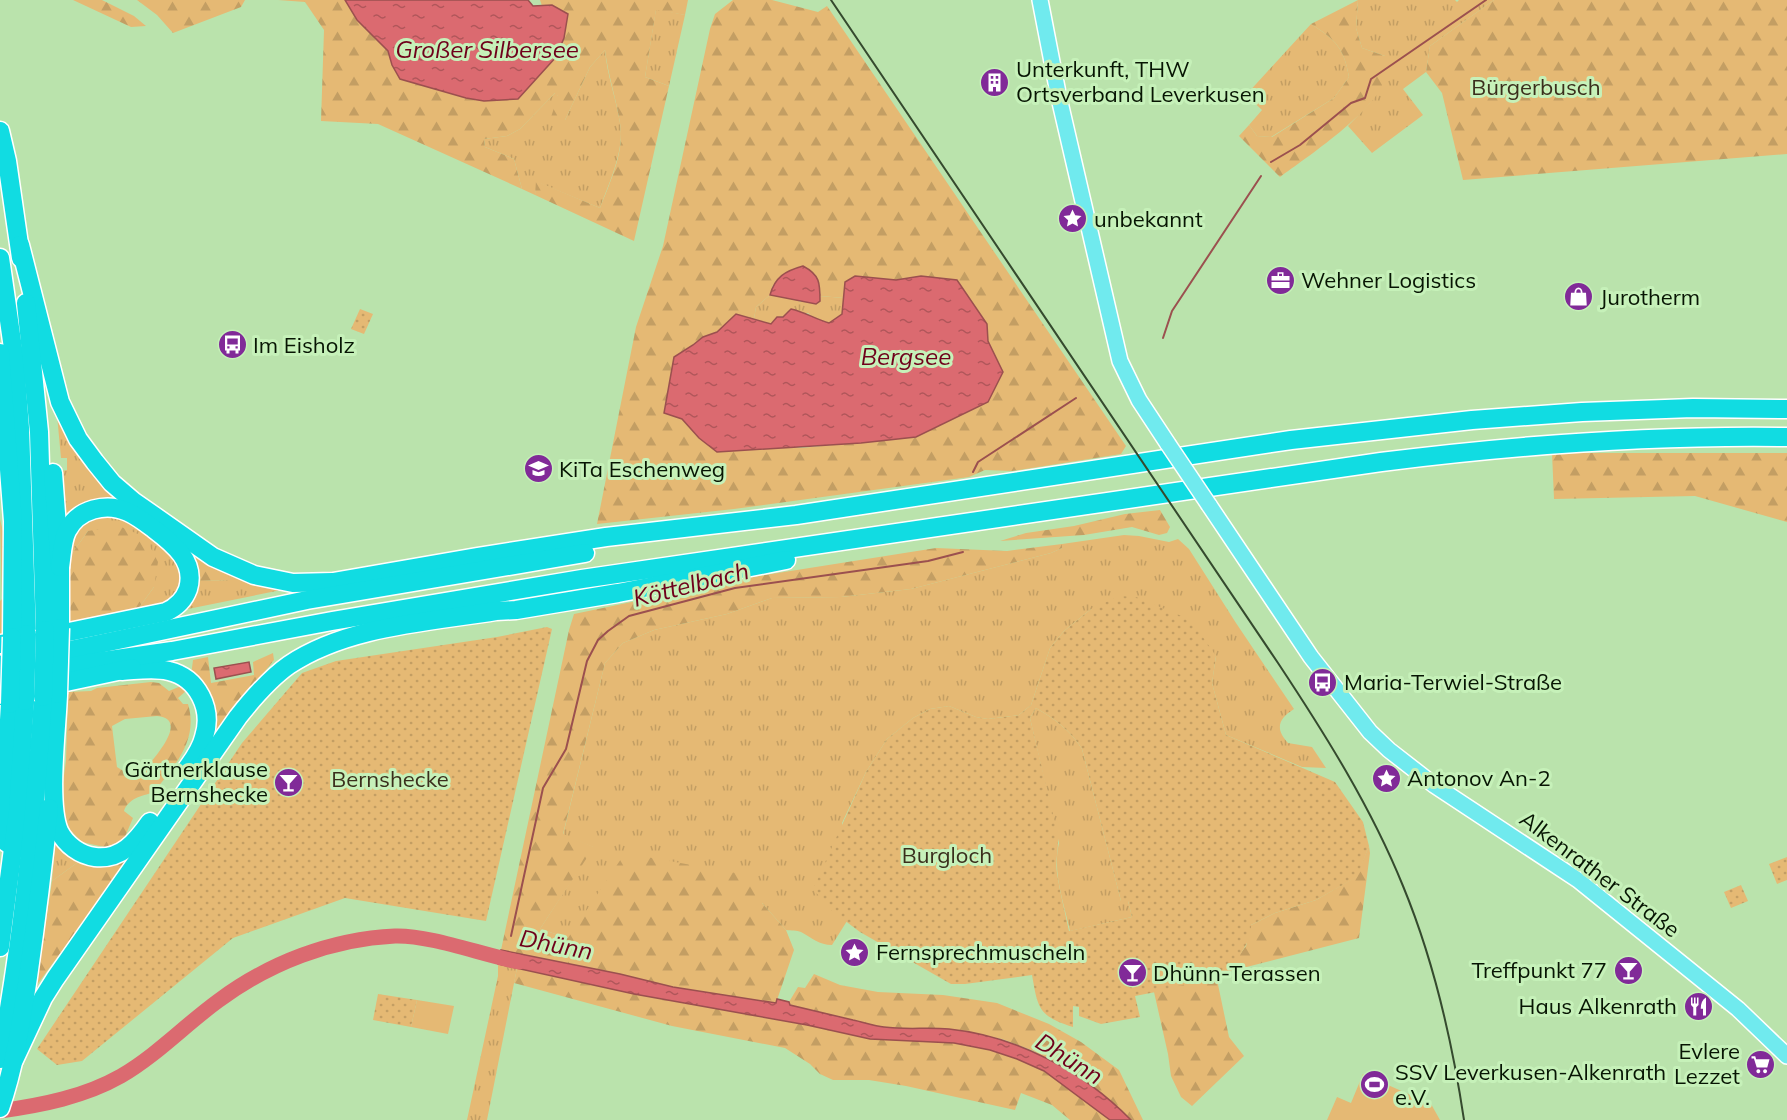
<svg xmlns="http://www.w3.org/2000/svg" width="1787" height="1120" font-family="Mulish,sans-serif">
  <defs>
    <pattern id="grass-tufts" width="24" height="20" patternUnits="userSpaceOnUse" patternTransform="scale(1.5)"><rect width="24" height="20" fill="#e5b974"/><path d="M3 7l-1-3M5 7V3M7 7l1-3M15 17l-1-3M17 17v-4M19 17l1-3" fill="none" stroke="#c39e63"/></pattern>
    <pattern id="forest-firs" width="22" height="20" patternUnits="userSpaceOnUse" patternTransform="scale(1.5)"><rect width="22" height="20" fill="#e5b974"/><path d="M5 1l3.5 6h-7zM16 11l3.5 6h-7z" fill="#c39e63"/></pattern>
    <pattern id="park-dots" width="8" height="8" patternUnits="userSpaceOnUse" patternTransform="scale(1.5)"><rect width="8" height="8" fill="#e5b974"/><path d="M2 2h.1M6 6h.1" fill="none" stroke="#c39e63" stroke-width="1.8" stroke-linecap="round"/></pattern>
    <pattern id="water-ripples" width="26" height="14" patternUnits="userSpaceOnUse" patternTransform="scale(1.5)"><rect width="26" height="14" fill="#db6a70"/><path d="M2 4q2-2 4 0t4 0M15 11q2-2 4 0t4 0" fill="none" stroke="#b0565a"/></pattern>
  </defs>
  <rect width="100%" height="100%" fill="#bae3ac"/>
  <!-- grass -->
  <g fill="url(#grass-tufts)">
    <path d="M1358,0h97l2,2 2,-2h35l-64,46 -4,26 -23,17 20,26 -51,38 -24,-27 22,-23 15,-47 -23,-8 -6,-20z"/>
    <path d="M656,9l29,6 -16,71 -24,-9z"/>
    <path d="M1311,24c25,16 33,24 38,53l-15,21 -63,39 -14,-1 -8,-11 13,-15 -16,-15z"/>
    <path d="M605,50c2,25 11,48 15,73 5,27 -11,60 -20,85l-63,-26 -2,13 -13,-6 -8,-30 -29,-12 -1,-8 23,-3 13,-7 36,-37 2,4 7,24 25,-53z"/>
    <path d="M770,295l17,2 14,5 19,-1v-5l24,2 -2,16 -13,9 -14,-4 -7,-6 -31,4 -6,7 -17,-5 2,-12z"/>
    <path d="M57,415l74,89 160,84 -108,22 10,-34 8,5 28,-1 -3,-10 -22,-6 -11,2 -57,-54 -60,3 -13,3 -1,-47 5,-1v-12h-6z"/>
    <path d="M102,514l21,1 47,36 13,19 -2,17 -13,16 -30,6 16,-22 -66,-56 -17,24c4,-24 9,-32 31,-41z"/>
    <path d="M0,519l6,25 -1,96 -5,-1v-38l2,-2z"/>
    <path d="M1124,535l15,1 30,6 9,-3 11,10 47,74 58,86c-16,10 -19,20 -6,34l24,4 14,21 -24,-1 -76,-32 -14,-52 4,-27 -125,-47 -27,22 -14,17 -19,57 -12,10 -31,4 -12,-2 -27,-11 -19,3 -17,9 -26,21 -21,33 -24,51 5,98 -15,24c-13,0 -20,-7 -31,-13 -4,-2 -10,-1 -15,-2l-24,-27 -194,35 -28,-9 53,-82 -30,-12 42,-172 18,-20 31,-13 73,-16 45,-16 69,-1 70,-8 140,-36 11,-5v-4z"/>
    <path d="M1036,708c19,11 35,23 46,41l39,152h7l4,16 -62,14c-6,-28 -18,-59 -11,-88l-29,-125z"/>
    <path d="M56,834l25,26 -29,21z"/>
    <path d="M498,964l19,4 -30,152h-20l31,-144z"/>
  </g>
  <!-- forest -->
  <g fill="url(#forest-firs)" fill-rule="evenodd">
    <path d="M73,0h29l32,16 12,10 -15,1z"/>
    <path d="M137,0h108l-4,7 -68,26 -16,-18z"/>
    <path d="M278,0h67l12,20 32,31 3,14 8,14 83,22 13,-2 37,-18 9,-9 10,-67 -10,1 -2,-6h148l-3,15 -29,-5 -11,67 24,9 -35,155 -99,-46 1,-14 64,27c10,-26 25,-57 20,-85 -4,-25 -12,-48 -15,-73l-15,17 -25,53 -14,-3 7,-21 -3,-3 -35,36 -13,7 -23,3 1,8 29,12 8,30 -144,-65 -57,-3 3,-91 -19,-28z"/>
    <path d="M733,0h39l46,12 9,-6 299,440 -5,8 -109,17 -27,-1 -16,7 -235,32 -137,15 39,-197 27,-81 47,-217 5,-15zM921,276l66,48 1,17 15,31 -15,30 -72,35 -115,11 -102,-10 -17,-19 -18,-7 10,-55 19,-12 10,-8 14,-5 19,-18 18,5 2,-12 14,-12 3,-10 46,-2 1,13 24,2 1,-16 51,-2z"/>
    <path d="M1358,0l-2,28 6,20 23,8c0,8 0,16 -1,24 -7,30 -78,78 -104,97l-41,-41 10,-11 8,11 15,1 62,-39 15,-21c-5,-29 -13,-37 -38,-53z"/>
    <path d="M1494,0h293v154l-324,26 -21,-87 -16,-21 4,-26z"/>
    <path d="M1552,453h235v69l-92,-26 -141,3z"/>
    <path d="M1160,510l10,17 -3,6 -8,2 -27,-8 -48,8 -84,6 26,-8 48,-7 51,-12z"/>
    <path d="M119,526l26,11 13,25 -4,25 -16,22 -72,18 5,-72 17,-24z"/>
    <path d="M1062,544v4l-11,5 -140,36 -70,8 -69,1 -45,16 -73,16 -31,13 -18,20 -42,171 31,13 -54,82 28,9 57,-85 133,24 4,26 24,27 8,20 -18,53 -103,-16 -53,-13 -119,-24 68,-320 5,-16 173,-36 189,-30 71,3z"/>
    <path d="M197,560h5l2,4 22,6 4,10 -29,1 -8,-5v-10z"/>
    <path d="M273,653l1,7 -63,78 -20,-62 2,-16 15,-3 3,26 43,-8 -1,-13z"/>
    <path d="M151,682l8,1 10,8 12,-5 5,5 -8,7 5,6h5c11,36 -14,63 -35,89 -11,2 -25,6 -29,18l9,7 -9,21 -9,6 -11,2 -22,-5 -12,-12 -10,-26 6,-43 2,-69 23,-1 6,-3zM157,716c35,3 -7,47 -16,58h-13l-11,-7 -5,-41 13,-7z"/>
    <path d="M1369,846l1,7 -11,85 -128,33 6,-13 9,-12 5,-21 24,-12 41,-13 40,-23z"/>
    <path d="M134,854l-98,132 16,-105 29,-21z"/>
    <path d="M517,968l117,26 173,31 63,14 84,4 36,7 27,9 27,12 66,49h-40l-18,-15 -31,-12 -6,17 -109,-24 -37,-6h-36l-13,-6 -10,-10 -25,-16 -113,-22 -158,-43z"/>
    <path d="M814,974l26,11 38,7 65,3 54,8 52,21 32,18 38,28 24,50h-12l-16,-15 -81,-54 -32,-12 -55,-10 -31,1 -35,-3 -91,-22 -1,-3 9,-15 7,1z"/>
    <path d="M1216,975l13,62 15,19 -52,50 -11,-9 -10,-21 -3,-22 -14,-62z"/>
  </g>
  <!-- park -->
  <g fill="url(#park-dots)" fill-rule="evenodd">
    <path d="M360,309l13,5 -9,20 -13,-5z"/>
    <path d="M1119,596l17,1 55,23 25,36 -4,27 14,52 109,47 28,40 6,24 -12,31 -41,23 -41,13 -24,12c1,17 -13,30 -20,46l-70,20 -26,5 5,21 -39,7 -22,-8v-9l-6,-1v21c-35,-11 -35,-19 -41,-52l-67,9h-14l-91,-52 -28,-21 -19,-22 53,-117 21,-33 26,-21 17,-9 19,-3 27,11 12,2 31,-4 12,-10 19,-57 14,-17 27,-22zM1036,708c19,11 35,23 46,41l39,152h7l4,16 -63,14c-4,-19 -9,-38 -12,-58 -2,-13 2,-25 1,-38l-28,-117z"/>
    <path d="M547,627l5,2 -66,292 -141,-23 -112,40 -151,123 -25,4 -20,-16 205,-306 60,-70 34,-12 161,-24z"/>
    <path d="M1787,857v23l-10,4 -8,-20z"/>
    <path d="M1741,885l7,16 -17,7 -7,-16z"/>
    <path d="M378,994l39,6 -6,27 -38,-7z"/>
  </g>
  <!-- pitch -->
  <g fill="#e5b974">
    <path d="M417,1000l37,6 -6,28 -37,-7z"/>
    <path d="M1363,1074l68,30 9,16h-113l10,-23 14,6z"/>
  </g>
  <!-- water -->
  <g fill="url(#water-ripples)" stroke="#9b504f" stroke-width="1.5">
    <path d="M345,0h183l5,6 19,-1 16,9 -4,24 -8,19 -38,42 -34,2 -18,-3 -66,-19 -8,-14 -4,-14 -31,-31z"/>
    <path d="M803,266c17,9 17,17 17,35l-4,3 -46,-9c5,-18 15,-24 33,-29z"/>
    <path d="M855,276l41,4 25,-4 36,4 30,44 1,17 15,31 -15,30 -72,35 -55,6 -144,9 -18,-14 -17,-19 -18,-6 10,-56 19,-12 10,-8 14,-5 19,-18 35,10 6,-7h6l8,-8c14,3 24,10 38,14l13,-9 3,-32z"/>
    <path d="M249,662l2,10 -35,7 -2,-11z"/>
    <path d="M501,950l119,24 53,13 103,16 1,-4 12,3 1,3c21,5 42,10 63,15 10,2 21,6 31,7 22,3 43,0 65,2 68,7 134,42 182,91h-21l-66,-49 -27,-12 -27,-9 -36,-7 -84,-4 -63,-14 -173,-31 -136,-30z"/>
  </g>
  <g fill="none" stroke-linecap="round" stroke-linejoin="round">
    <!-- stream -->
    <g stroke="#9b504f" stroke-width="2">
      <path d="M1271,162l29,-17 51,-42 14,-5 6,-19 115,-79"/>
      <path d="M1163,338l9,-27 89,-135"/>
      <path d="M973,472l5,-10 98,-64"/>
      <path d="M511,936l32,-148 23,-39 21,-88 11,-21 10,-9 21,-15 106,-28 193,-27 35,-9"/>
    </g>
    <!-- river -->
    <path stroke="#db6a70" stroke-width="15" d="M0,1111c42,-6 84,-14 121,-35 36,-21 64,-51 97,-75 51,-38 113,-62 177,-65 36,-1 87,19 124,26"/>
    <defs>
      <g id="primary">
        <path d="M1040,0l19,98 61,263 19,39 29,44"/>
        <path d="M1209,505l102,152 59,75 19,18 45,35 144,95 160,129 49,47"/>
      </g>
      <g id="highway">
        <path d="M0,131l7,30 14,97"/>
        <path d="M20,245l40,157 18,37 17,23 17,21 21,18 80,56 41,18 39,8 40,-1 144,-25 129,-20 190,-22 495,-75 181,-20 110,-8 111,-4 94,1"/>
        <path d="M0,258l15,104 5,66 7,206"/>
        <path d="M26,303l13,129 6,198"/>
        <path d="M0,353l13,168 -1,116"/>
        <path d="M53,473l7,94v61"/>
        <path d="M0,644l30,-4 136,-28c11,-5 18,-12 22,-23 8,-27 -14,-45 -34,-60 -8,-6 -17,-13 -26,-17 -22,-10 -50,-3 -61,19 -5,10 -5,24 -7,36"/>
        <path d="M0,665l307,-65 278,-47"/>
        <path d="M122,671c16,-1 32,-4 47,0 29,7 44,38 35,66 -3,13 -11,23 -18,33"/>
        <path d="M0,681l89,-18 83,-12 160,-30 250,-42 799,-117c135,-17 270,-27 406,-25"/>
        <path d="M58,694c-1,33 -11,108 1,137 7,14 21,24 36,26 26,3 41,-15 55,-35"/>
        <path d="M0,696l132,-28"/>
        <path d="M7,843l-3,-43 6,-96"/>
        <path d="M0,947l18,-136 7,-110"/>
        <path d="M0,1059c23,-120 35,-240 43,-362"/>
        <path d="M14,1060l29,-62 12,-19 183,-262c15,-19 31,-38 51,-52 58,-39 139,-43 207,-54l20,-1 102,-17 168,-33"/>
        <path d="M0,1108c15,-43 21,-86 28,-131 8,-56 15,-112 21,-169"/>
      </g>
    </defs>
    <!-- primary casing -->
    <use href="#primary" stroke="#fff" stroke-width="18"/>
    <!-- highway casing -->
    <use href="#highway" stroke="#fff" stroke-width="21"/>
    <!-- primary -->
    <use href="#primary" stroke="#70eaee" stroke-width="15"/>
    <!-- highway -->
    <use href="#highway" stroke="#11dce2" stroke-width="18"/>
    <!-- rail -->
    <path stroke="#354a2e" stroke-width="2" d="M831,0l447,663c47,71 93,144 125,223 31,75 49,154 61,234"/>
    <defs>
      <path id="primary-bridge" d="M1168,444l41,61"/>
      <g id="highway-bridge">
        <path d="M58,694l2,-66"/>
        <path d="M43,697l2,-67"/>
        <path d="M25,701l2,-67"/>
        <path d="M10,704l2,-67"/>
      </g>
    </defs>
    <!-- primary-bridge casing -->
    <use href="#primary-bridge" stroke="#fff" stroke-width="18" stroke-linecap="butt"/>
    <!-- highway-bridge casing -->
    <use href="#highway-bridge" stroke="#fff" stroke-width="21" stroke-linecap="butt"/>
    <!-- primary-bridge -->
    <use href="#primary-bridge" stroke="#70eaee" stroke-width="15"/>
    <!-- highway-bridge -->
    <use href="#highway-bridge" stroke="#11dce2" stroke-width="18"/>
  </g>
  <!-- icons -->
  <defs>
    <symbol id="building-disc" viewBox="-11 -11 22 22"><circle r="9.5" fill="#812a98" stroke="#c6f1b9"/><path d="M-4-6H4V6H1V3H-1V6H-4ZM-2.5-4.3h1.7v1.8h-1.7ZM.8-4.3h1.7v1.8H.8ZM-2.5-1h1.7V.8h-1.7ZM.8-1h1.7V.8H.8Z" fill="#fff"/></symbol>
    <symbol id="sight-disc" viewBox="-11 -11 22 22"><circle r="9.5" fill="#812a98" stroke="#c6f1b9"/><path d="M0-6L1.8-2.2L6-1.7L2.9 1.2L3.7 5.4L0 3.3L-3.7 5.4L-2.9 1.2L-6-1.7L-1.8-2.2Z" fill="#fff"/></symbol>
    <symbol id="office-disc" viewBox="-11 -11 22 22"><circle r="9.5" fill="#812a98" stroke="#c6f1b9"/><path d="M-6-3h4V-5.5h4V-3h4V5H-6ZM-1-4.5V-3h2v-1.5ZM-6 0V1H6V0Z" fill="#fff"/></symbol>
    <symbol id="shop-disc" viewBox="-11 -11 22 22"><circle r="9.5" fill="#812a98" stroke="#c6f1b9"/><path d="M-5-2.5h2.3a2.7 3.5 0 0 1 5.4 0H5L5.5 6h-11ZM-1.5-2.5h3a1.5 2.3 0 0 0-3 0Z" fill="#fff"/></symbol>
    <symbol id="bus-disc" viewBox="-11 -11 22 22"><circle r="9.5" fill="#812a98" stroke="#c6f1b9"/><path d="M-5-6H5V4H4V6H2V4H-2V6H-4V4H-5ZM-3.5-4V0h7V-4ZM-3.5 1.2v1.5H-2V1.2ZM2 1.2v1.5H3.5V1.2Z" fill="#fff"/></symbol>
    <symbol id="school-disc" viewBox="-11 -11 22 22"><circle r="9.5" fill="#812a98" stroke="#c6f1b9"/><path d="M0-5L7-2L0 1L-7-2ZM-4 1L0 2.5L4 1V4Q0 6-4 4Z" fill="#fff"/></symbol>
    <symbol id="bar-disc" viewBox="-11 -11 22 22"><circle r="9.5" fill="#812a98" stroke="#c6f1b9"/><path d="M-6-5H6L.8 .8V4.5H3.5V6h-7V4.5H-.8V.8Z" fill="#fff"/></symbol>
    <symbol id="restaurant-disc" viewBox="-11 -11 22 22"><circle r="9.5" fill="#812a98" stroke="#c6f1b9"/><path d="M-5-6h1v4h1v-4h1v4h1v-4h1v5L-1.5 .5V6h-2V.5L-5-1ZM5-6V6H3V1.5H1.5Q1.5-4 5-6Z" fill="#fff"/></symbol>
    <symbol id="supermarket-disc" viewBox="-11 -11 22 22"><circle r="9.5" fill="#812a98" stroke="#c6f1b9"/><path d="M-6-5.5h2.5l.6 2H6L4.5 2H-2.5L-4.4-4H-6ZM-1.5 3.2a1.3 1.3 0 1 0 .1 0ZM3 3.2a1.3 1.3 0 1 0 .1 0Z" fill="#fff"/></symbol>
    <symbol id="stadium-disc" viewBox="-11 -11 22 22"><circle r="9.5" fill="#812a98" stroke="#c6f1b9"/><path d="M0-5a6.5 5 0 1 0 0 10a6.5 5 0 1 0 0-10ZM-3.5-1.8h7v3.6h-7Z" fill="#fff"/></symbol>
  </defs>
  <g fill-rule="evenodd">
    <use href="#building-disc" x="978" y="66" width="33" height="33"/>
    <use href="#sight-disc" x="1056" y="202" width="33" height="33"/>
    <use href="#office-disc" x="1264" y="264" width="33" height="33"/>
    <use href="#shop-disc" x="1562" y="280" width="33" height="33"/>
    <use href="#bus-disc" x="216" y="328" width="33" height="33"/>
    <use href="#school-disc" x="522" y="452" width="33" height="33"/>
    <use href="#bus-disc" x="1306" y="666" width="33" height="33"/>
    <use href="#sight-disc" x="1370" y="762" width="33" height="33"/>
    <use href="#bar-disc" x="272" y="766" width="33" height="33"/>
    <use href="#sight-disc" x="838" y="936" width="33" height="33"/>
    <use href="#bar-disc" x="1612" y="954" width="33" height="33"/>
    <use href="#bar-disc" x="1116" y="956" width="33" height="33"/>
    <use href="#restaurant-disc" x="1682" y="990" width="33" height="33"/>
    <use href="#supermarket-disc" x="1744" y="1048" width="33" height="33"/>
    <use href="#stadium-disc" x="1358" y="1068" width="33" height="33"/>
  </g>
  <g text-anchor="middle" stroke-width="6" stroke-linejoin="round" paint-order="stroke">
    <!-- poi labels -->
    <g font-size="22" fill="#071503" stroke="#c6f1b9" text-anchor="start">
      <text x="1016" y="77">Unterkunft, THW<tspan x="1016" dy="25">Ortsverband Leverkusen</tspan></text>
      <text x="1094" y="227">unbekannt</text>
      <text x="1301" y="288">Wehner Logistics</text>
      <text x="1600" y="305">Jurotherm</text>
      <text x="253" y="353">Im Eisholz</text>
      <text x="559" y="477">KiTa Eschenweg</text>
      <text x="1344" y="690">Maria-Terwiel-Straße</text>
      <text x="268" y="777" text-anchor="end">Gärtnerklause<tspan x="268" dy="25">Bernshecke</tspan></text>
      <text x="1407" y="786">Antonov An-2</text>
      <text x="876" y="960">Fernsprechmuscheln</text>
      <text x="1607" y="978" text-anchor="end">Treffpunkt 77</text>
      <text x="1153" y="981">Dhünn-Terassen</text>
      <text x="1677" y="1014" text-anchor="end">Haus Alkenrath</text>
      <text x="1740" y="1059" text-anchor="end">Evlere<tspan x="1740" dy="25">Lezzet</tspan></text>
      <text x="1395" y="1080">SSV Leverkusen-Alkenrath<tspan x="1395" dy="25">e.V.</tspan></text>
    </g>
    <!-- park labels -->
    <g font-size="22" fill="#3a2e1c" stroke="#c6f1b9">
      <text x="1536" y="95">Bürgerbusch</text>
      <text x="390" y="787">Bernshecke</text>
      <text x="947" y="863">Burgloch</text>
    </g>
    <!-- street labels -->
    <g font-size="22" fill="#071503" stroke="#c6f1b9">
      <text transform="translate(1600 874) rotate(37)" y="8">Alkenrather Straße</text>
    </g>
    <!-- water labels -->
    <g font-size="24" font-style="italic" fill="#6f001b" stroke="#c6f1b9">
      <text x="487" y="58">Großer Silbersee</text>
      <text x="906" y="365">Bergsee</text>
      <text transform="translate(691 585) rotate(-14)" y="8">Köttelbach</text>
      <text transform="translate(556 945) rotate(11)" y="8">Dhünn</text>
      <text transform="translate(1069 1059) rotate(32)" y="8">Dhünn</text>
    </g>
  </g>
</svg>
